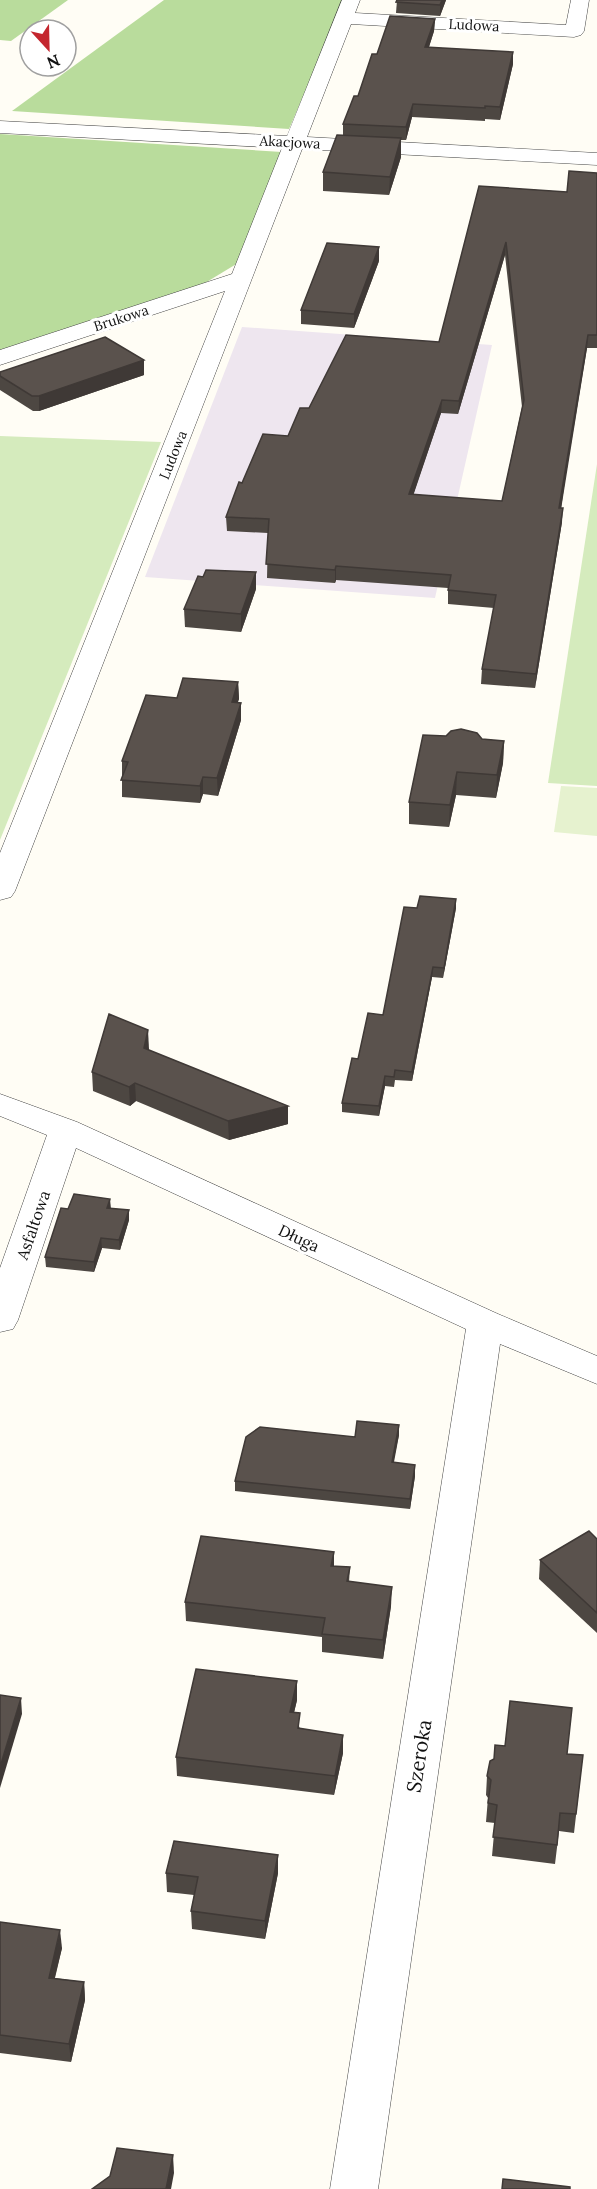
<svg xmlns="http://www.w3.org/2000/svg" width="597" height="2189" font-family="Lora,serif">
  <rect width="100%" height="100%" fill="#fffdf5"/>
  <!-- industrial -->
  <path fill="#eee6ef" d="M242,327l250,18 -57,253 -290,-21z"/>
  <!-- green -->
  <g fill="#d5ebbd">
    <path d="M0,436l161,6 -161,398z"/>
    <path d="M597,464v322l-49,-3z"/>
  </g>
  <!-- forest -->
  <g fill="#b9dc9c">
    <path d="M0,0h68l-57,41 -11,-1z"/>
    <path d="M164,0h181l-56,129 -277,-18z"/>
    <path d="M0,134l282,18 -44,111 -33,20 -205,67z"/>
  </g>
  <!-- pitch -->
  <path fill="#e6f2cf" d="M561,786l36,2v48l-43,-4z"/>
  <g fill="none" stroke-linecap="round" stroke-linejoin="round">
    <defs>
      <g id="minor">
        <path d="M342,0h18l-5,13 211,12 5,-25h18l-5,31 -3,4 -7,2 -223,-13 -44,113 290,16v12l-295,-16 -287,742 -4,6 -11,3v-47l225,-562 -225,74v-15l232,-76 50,-126 -282,-15v-12l287,15z"/>
        <path d="M0,1094l77,28 421,192 99,42v28l-97,-40 -122,845h-48l136,-860 -390,-181 -58,172 -5,9 -13,3v-64l47,-133 -47,-19z"/>
      </g>
    </defs>
    <!-- minor casing -->
    <use href="#minor" stroke="#444" stroke-width="1"/>
    <!-- minor -->
    <use href="#minor" fill="#fff" fill-rule="evenodd"/>
  </g>
  <!-- wall -->
  <g fill="#4d4742" fill-rule="evenodd">
    <path d="M397,0h49l-6,16 -44,-3z"/>
    <path d="M435,19l-1,12 -5,16 84,17 -13,56 -15,-1v2l-73,-4 -6,23h-5v17l-12,38 -66,-4v-19l20,-37v-11l15,-28 19,-42z"/>
    <path d="M597,173v175h-10l-22,132 -4,28 1,14 -27,166 -54,-4 1,-15 12,-61 -46,-4v-16l-112,-8 -1,3 -68,-5 1,-45 -41,-2 -1,-14 16,-34 46,-47 21,-28 130,-66 40,-156 88,6zM505,255l17,152 -20,94 -89,-6 28,-82 17,1z"/>
    <path d="M379,261l-25,67 -53,-4v-14z"/>
    <path d="M144,360v15l-105,36h-6l-33,-21v-18z"/>
    <path d="M256,589l-15,43 -56,-5 -1,-18z"/>
    <path d="M238,682l1,17 -2,4h4v17l-23,76 -15,-2 -3,9 -78,-6v-36l55,-63z"/>
    <path d="M482,739l22,2 -1,22 -7,35 -40,-3 -7,32 -40,-3v-22z"/>
    <path d="M417,908h39l-13,70 -11,-1 -20,104 -17,-1 -1,7 -9,-1 -6,30 -37,-4v-9l41,-88z"/>
    <path d="M149,1050l139,74 -59,16 -93,-39 -6,5 -37,-15 -1,-19z"/>
    <path d="M111,1208l18,12 -9,30 -18,-2 -8,24 -48,-5 -1,-10 23,-48z"/>
    <path d="M399,1435l-6,28 22,13 -5,33 -175,-18v-10l120,-44z"/>
    <path d="M597,1539v94l-58,-54 1,-19z"/>
    <path d="M334,1566l16,1 -1,15 42,24 -8,53 -61,-7v-15l-136,-16 -1,-19z"/>
    <path d="M297,1681v19l-3,12 6,17 43,24 -9,42 -157,-19 -1,-19z"/>
    <path d="M568,1754l15,1 -9,78 -15,-2 -4,33 -63,-8 3,-33 -9,-1 2,-24 -2,-3 1,-19z"/>
    <path d="M166,1873h112l-13,66 -73,-10 -1,-18 3,-16 -27,-3z"/>
    <path d="M0,1922l62,26 -7,30 29,4 1,18 -14,62 -71,-9z"/>
  </g>
  <!-- shaded-wall -->
  <g fill="#3f3936">
    <path d="M442,0h4l-6,16v-11z"/>
    <path d="M435,19l-1,12 -9,28v-12z"/>
    <path d="M513,52v12l-13,56v-13z"/>
    <path d="M413,104l-1,13 -6,23v-13z"/>
    <path d="M401,138v19l-12,38 1,-18z"/>
    <path d="M506,242l-1,13 -47,159 1,-13z"/>
    <path d="M379,247v14l-25,67v-14z"/>
    <path d="M588,335l-1,13 -28,174v-14l7,-42z"/>
    <path d="M144,360v15l-105,36v-15z"/>
    <path d="M442,400l-1,13 -32,95v-14z"/>
    <path d="M563,508l-1,14 -27,166 1,-14z"/>
    <path d="M336,566v14l-1,3v-13z"/>
    <path d="M256,572v17l-15,43v-18z"/>
    <path d="M238,682l1,17 -7,20v-17z"/>
    <path d="M241,703v17l-23,76 -1,-18z"/>
    <path d="M504,741l-1,22 -7,35 1,-23z"/>
    <path d="M457,772l-1,23 -7,32 1,-22z"/>
    <path d="M203,777v17l-3,9v-17z"/>
    <path d="M456,899v9l-13,70 1,-10z"/>
    <path d="M433,967l-1,10 -20,104v-9z"/>
    <path d="M148,1030l1,19 -4,17 -1,-18z"/>
    <path d="M385,1076v10l-6,30v-10z"/>
    <path d="M135,1083l1,18 -6,5 -1,-19z"/>
    <path d="M288,1106v18l-59,16 -1,-19z"/>
    <path d="M110,1199l1,10 -4,-1z"/>
    <path d="M129,1210v10l-9,30 -1,-10z"/>
    <path d="M101,1238l1,10 -8,24v-10z"/>
    <path d="M399,1425v10l-7,38v-11z"/>
    <path d="M415,1465v11l-5,33v-10z"/>
    <path d="M334,1552v18l-3,-4z"/>
    <path d="M392,1587l-1,19 -8,53v-19z"/>
    <path d="M297,1681v19l-7,30v-18z"/>
    <path d="M21,1698l1,16 -22,74v-21z"/>
    <path d="M343,1735v18l-9,42 1,-19z"/>
    <path d="M278,1855v18l-13,66v-18z"/>
    <path d="M60,1930l2,18 -12,48 -1,-18z"/>
    <path d="M84,1982l1,18 -14,62 -2,-18z"/>
    <path d="M173,2155l1,18 -3,16h-5z"/>
  </g>
  <!-- building -->
  <g fill="#5a524d" stroke="#3f3936" stroke-width="1.5" fill-rule="evenodd">
    <path d="M397,0h45l-2,5 -44,-3z"/>
    <path d="M390,16l45,3 -10,28 88,5 -13,55 -15,-1v2l-72,-4 -7,23 -63,-3 11,-28h4l14,-42h5z"/>
    <path d="M337,135l64,3 -11,39 -67,-5z"/>
    <path d="M569,171l28,2v162h-9l-22,131 -7,42h4l-27,166 -54,-5 14,-74 -48,-5 3,-15 -115,-9 -1,4 -69,-6 3,-45 -43,-2 13,-35 3,1 21,-49 25,2 12,-28h9l37,-73 93,7 40,-156 88,6zM506,242l18,158 -22,101 -93,-7 33,-94 17,1z"/>
    <path d="M327,243l52,4 -25,67 -53,-4z"/>
    <path d="M105,337l39,23 -105,36h-7l-32,-20v-4z"/>
    <path d="M206,570l50,2 -15,42 -57,-5 14,-33 5,1z"/>
    <path d="M183,678l55,4 -6,20 9,1 -24,75 -14,-1 -3,9 -79,-6 7,-18 -6,-1 24,-66 31,3z"/>
    <path d="M461,729l16,4 5,6 22,2 -7,34 -40,-3 -7,33 -41,-3 14,-67 23,1 5,-5z"/>
    <path d="M420,896l36,3 -12,69 -11,-1 -21,105 -17,-2 -1,7 -9,-1 -6,30 -37,-3 10,-45 6,1 10,-46 15,2 21,-108 13,1z"/>
    <path d="M109,1014l39,16 -4,18 144,58 -60,15 -93,-38 -6,4 -37,-15z"/>
    <path d="M74,1194l36,5 -3,9 22,2 -10,30 -18,-2 -7,24 -49,-5 16,-49 7,1z"/>
    <path d="M357,1421l42,4 -7,37 23,3 -5,34 -175,-18 11,-44 14,-10 95,10z"/>
    <path d="M589,1531l8,8v74l-57,-53z"/>
    <path d="M201,1536l133,16 -3,14 19,1 -3,14 45,6 -9,53 -61,-6 3,-16 -140,-16z"/>
    <path d="M196,1669l101,12 -7,31 10,1 -2,15 45,7 -8,41 -159,-19z"/>
    <path d="M0,1695l21,3 -21,69z"/>
    <path d="M510,1701l62,7 -5,46 16,1 -7,59 -16,-1 -3,32 -64,-8 4,-32 -9,-2 3,-23 -4,-4 3,-15 4,-2 1,-14 10,1z"/>
    <path d="M174,1841l104,14 -13,66 -74,-10 7,-34 -32,-4z"/>
    <path d="M0,1922l60,8 -11,48 35,4 -15,62 -69,-9z"/>
    <path d="M117,2148l56,7 -7,34h-74l18,-13z"/>
    <path d="M503,2179l67,8v2h-68z"/>
  </g>
  <g text-anchor="middle" stroke-width="6" stroke-linejoin="round" paint-order="stroke">
    <!-- far-street labels -->
    <g font-size="14" fill="#111" stroke="#fff">
      <text transform="translate(474 25) rotate(3)" y="5">Ludowa</text>
      <text transform="translate(290 142) rotate(3)" y="5">Akacjowa</text>
      <text transform="translate(121 318) rotate(-18)" y="5">Brukowa</text>
      <text transform="translate(173 455) rotate(-68)" y="5">Ludowa</text>
    </g>
    <!-- street labels -->
    <g font-size="16" fill="#111" stroke="#fff">
      <text transform="translate(33 1225) rotate(-71)" y="6">Asfaltowa</text>
      <text transform="translate(299 1238) rotate(25)" y="6">Długa</text>
    </g>
    <!-- near-street labels -->
    <g font-size="20" fill="#111" stroke="#fff">
      <text transform="translate(419 1756) rotate(-81)" y="7">Szeroka</text>
    </g>
  </g>
  <!-- north arrow -->
  <g transform="translate(48 48) rotate(158)"><circle r="28" fill="#ffffff" stroke="#a0a0a0" stroke-width="1.5"/>
  <path d="M0-4.5L10 22L0 15L-10 22Z" fill="#c4262e"/>
  <text y="-9" font-size="16" font-weight="bold" text-anchor="middle" fill="#111111">N</text>
  </g>
</svg>
